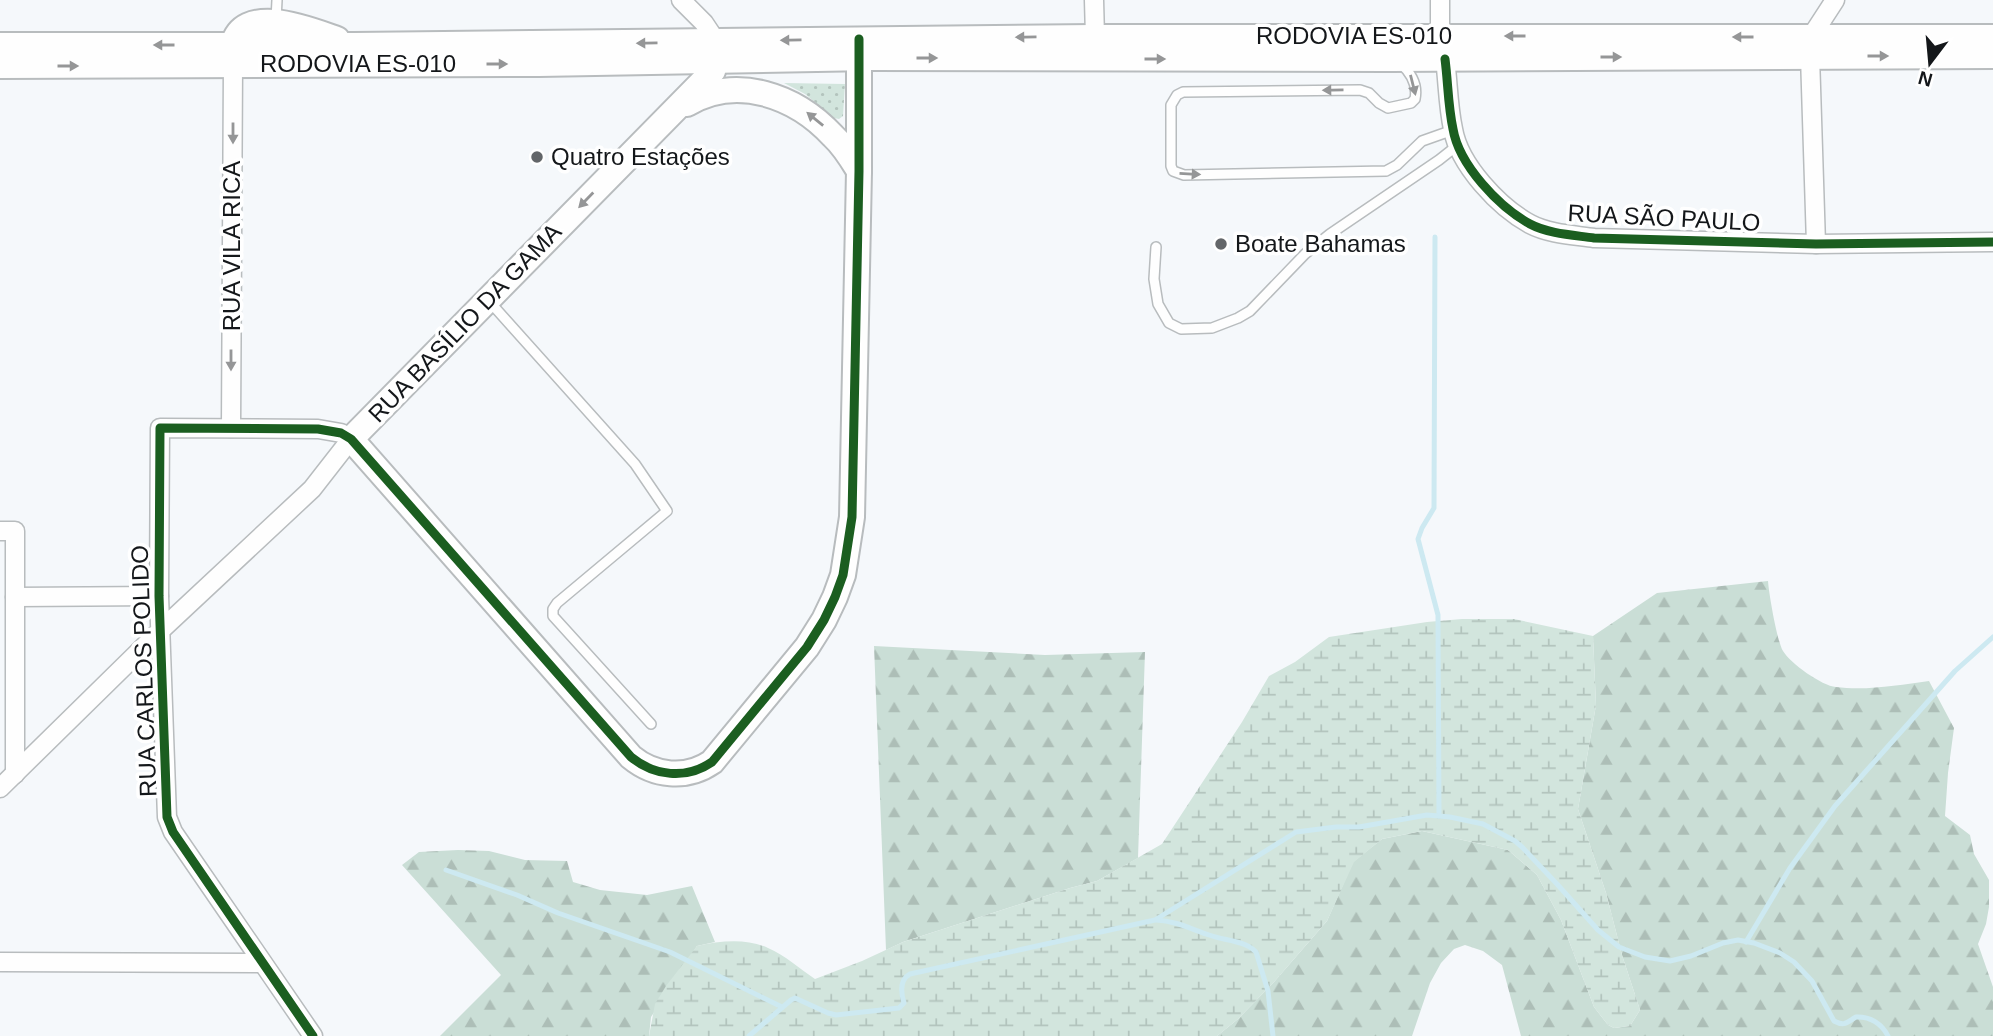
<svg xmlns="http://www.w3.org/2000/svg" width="1993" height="1036" font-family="Helvetica,sans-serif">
  <defs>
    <pattern id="green-dots" width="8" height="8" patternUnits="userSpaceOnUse" patternTransform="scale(1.75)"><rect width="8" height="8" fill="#d2e5dd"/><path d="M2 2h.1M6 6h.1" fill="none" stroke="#b3c4bd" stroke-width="1.8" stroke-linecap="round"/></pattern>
    <pattern id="forest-firs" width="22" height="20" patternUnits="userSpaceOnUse" patternTransform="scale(1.75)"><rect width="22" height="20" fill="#caded6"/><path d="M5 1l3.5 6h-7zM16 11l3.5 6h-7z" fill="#adbeb7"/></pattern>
    <pattern id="wetland-marsh" width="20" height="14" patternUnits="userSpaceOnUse" patternTransform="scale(1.75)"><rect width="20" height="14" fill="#d2e5dd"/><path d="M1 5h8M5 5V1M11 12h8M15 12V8" fill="none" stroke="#b3c4bd"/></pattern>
  </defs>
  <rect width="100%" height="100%" fill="#f5f8fb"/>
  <!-- green -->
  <path fill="url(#green-dots)" d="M784,83l61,1 -2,32 -4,3 -5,-1 -29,-24z"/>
  <!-- forest -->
  <g fill="url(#forest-firs)">
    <path d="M1768,581c1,13 9,60 15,70 7,12 39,35 53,36 30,4 63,-2 93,-6l25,47 -6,45 -3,43 25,19 4,19 15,26v27l-3,17 -8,20 15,43v49h-472l-19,-71 -19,-14 -18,-6 -11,4 -13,14 -11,20 -18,53h-195l21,-17 36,-37 53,-61 26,-59 29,-23 40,-8 86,19 29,25 24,45 33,87 14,18 6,3 16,-2 10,-16 -18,-55 -16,-62 -28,-84 18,-104 -3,-69 64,-43z"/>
    <path d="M874,646l171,9 100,-3 -7,206 -41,23 -27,7 -167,54 -17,8z"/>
    <path d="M458,850l31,1 36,9 42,1 6,21 27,8 47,5 45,-9 23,56 -18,4 -46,71 -2,19h-209l61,-61 -99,-110 17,-13z"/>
  </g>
  <!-- wetland -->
  <path fill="url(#wetland-marsh)" d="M1462,619h52l79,17 3,69 -18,104 28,84 16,62 18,55 -10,16 -16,2 -6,-3 -14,-18 -33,-87 -24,-45 -29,-25 -86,-19 -40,8 -28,23 -27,59 -53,61 -36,37 -21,17h-568l6,-32 11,-18 31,-40c23,-5 49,-8 71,2 17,7 32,21 47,31l47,-18 41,-19 167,-54 27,-7 65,-37 80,-122 27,-46 26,-14 34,-25 98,-15z"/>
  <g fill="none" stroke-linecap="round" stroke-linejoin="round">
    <!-- stream -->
    <g stroke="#cde9f1" stroke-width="5">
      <path d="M1435,237l-1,271 -12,20 -4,11 20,76 1,201"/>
      <path d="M446,870l71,25 41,18 112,39 112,55"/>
      <path d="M1156,920c20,1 35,9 53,15 16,6 35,5 47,17l12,39 5,45"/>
      <path d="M1746,942l44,-74 45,-62 120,-135 38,-34"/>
      <path d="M749,1036l42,-36 4,-2 33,15 8,2 63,-7 5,-5c-3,-10 -5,-23 6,-29l245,-54 141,-88 40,-5h23l68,-12 23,2 33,7 32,17 7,6 35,37 41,46 21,17 26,10 25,4 21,-5 32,-13 15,-3 16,3 26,10 14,9 18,19 22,40c11,6 13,1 22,-4 14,-1 26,7 32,19"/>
    </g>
    <defs>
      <g id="lane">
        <path d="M276,20l1,-20"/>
        <path d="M1401,64c10,9 17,20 14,35l-4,4 -23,5 -9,-5 -10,-10 -9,-3 -177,2 -6,3 -6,10v61l2,5 11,4 202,-4 11,-6 25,-24 31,-11"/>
        <path d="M1156,247l-2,32 4,25 11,19 12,6 31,-1 26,-10 12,-7 55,-57 25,-20 109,-74 19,-15"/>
        <path d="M489,301l146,163 32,47 -110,92 -4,6v7l98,108"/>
      </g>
      <g id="street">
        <path d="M681,0l23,23 12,18"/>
        <path d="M1094,0l1,37"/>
        <path d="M1440,0v36"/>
        <path d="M1811,37l24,-37"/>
        <path d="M1810,56l6,188"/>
        <path d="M1445,59c3,23 3,47 8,70 6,36 46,78 77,95 19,10 43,11 64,14l222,6 177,-2"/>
        <path d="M231,428l2,-363"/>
        <path d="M0,531h15v243"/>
        <path d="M15,597l144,-1"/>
        <path d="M0,788l161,-158 151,-141 39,-50 -10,-6 -23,-4 -158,-1 -1,168 8,221 6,15 140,204"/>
        <path d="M0,962l262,1"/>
      </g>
      <g id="secondary">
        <path d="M0,45h354l741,-8h898"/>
        <path d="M233,45c10,-43 78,-15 104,-6"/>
        <path d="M716,51v10l-3,10 -362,368 280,318c23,19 55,23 81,5l95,-115 17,-27 11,-23 8,-22 9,-58 7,-346v-128"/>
        <path d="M0,66l539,-2 332,-6 520,1 602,-3"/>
        <path d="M687,104c50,-30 109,-8 146,32 11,10 18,22 26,35"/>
      </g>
    </defs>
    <!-- lane casing -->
    <use href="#lane" stroke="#b8bcbe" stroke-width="12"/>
    <!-- street casing -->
    <use href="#street" stroke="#b8bcbe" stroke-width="21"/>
    <!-- secondary casing -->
    <use href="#secondary" stroke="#b8bcbe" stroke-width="28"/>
    <!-- lane -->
    <use href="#lane" stroke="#fefefe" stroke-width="9"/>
    <!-- street -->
    <use href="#street" stroke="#fefefe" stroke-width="18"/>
    <!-- secondary -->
    <use href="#secondary" stroke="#fefefe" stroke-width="24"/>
    <defs>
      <g id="cycleway">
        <path d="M1445,59c3,23 3,47 8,70 6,36 46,78 77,95 19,10 43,11 64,14l222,6 177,-2"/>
        <path d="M313,1036l-140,-204 -6,-15 -8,-221 1,-168 158,1 23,4 10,6 280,318c23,19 55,23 81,5l95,-115 17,-27 11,-23 8,-22 9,-58 7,-346v-132"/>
      </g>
    </defs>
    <!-- cycleway casing -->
    <use href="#cycleway" stroke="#fff" stroke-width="13"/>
    <!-- cycleway -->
    <use href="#cycleway" stroke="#1b5e20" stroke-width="9"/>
  </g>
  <!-- one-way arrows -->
  <defs><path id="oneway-solid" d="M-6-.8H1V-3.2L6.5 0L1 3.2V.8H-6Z" transform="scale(1.75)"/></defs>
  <g fill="#959697">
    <use href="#oneway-solid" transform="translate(1515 36) rotate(-180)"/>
    <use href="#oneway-solid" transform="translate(1026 37) rotate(179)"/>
    <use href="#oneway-solid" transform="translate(1743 37) rotate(-180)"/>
    <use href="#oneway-solid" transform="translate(791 40) rotate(179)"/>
    <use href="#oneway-solid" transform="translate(647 43) rotate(179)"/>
    <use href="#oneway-solid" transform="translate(164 45) rotate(180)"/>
    <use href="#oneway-solid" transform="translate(1878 56)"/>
    <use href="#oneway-solid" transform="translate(1611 57)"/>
    <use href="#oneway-solid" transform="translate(927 58)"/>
    <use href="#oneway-solid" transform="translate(1155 59)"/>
    <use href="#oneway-solid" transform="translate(497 64)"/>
    <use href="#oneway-solid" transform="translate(68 66)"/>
    <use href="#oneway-solid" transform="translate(1413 85) rotate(76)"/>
    <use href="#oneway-solid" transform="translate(1333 90) rotate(179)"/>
    <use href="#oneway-solid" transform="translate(815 119) rotate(-141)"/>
    <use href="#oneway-solid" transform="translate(233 133) rotate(90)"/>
    <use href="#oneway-solid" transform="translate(1190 174) rotate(3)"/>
    <use href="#oneway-solid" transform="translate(586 200) rotate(134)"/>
    <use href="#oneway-solid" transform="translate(231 360) rotate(90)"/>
  </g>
  <!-- markers -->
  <g fill="#636669" stroke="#fff" stroke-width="2.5">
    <circle cx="537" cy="157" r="7"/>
    <circle cx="1221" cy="244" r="7"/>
  </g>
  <g text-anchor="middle" stroke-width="7" stroke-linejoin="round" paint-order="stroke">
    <!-- street labels -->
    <g font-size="24" fill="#14171a" stroke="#fff">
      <text x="1354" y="44">RODOVIA ES-010</text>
      <text x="358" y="72">RODOVIA ES-010</text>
      <text transform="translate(1664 218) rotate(3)" y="8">RUA SÃO PAULO</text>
      <text transform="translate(232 246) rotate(-90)" y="8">RUA VILA RICA</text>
      <text transform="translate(465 323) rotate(-46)" y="8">RUA BASÍLIO DA GAMA</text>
      <text transform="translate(144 671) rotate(-92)" y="8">RUA CARLOS POLIDO</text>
    </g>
    <!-- poi labels -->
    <g font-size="24" fill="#14171a" stroke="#fff" text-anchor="start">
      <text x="551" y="165">Quatro Estações</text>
      <text x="1235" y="252">Boate Bahamas</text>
    </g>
  </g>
  <!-- north arrow -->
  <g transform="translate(1930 63) rotate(196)" stroke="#ffffff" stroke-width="5" paint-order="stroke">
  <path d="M0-5L12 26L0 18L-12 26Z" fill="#14171a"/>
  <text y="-10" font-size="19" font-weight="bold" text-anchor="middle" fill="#14171a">N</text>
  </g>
</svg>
